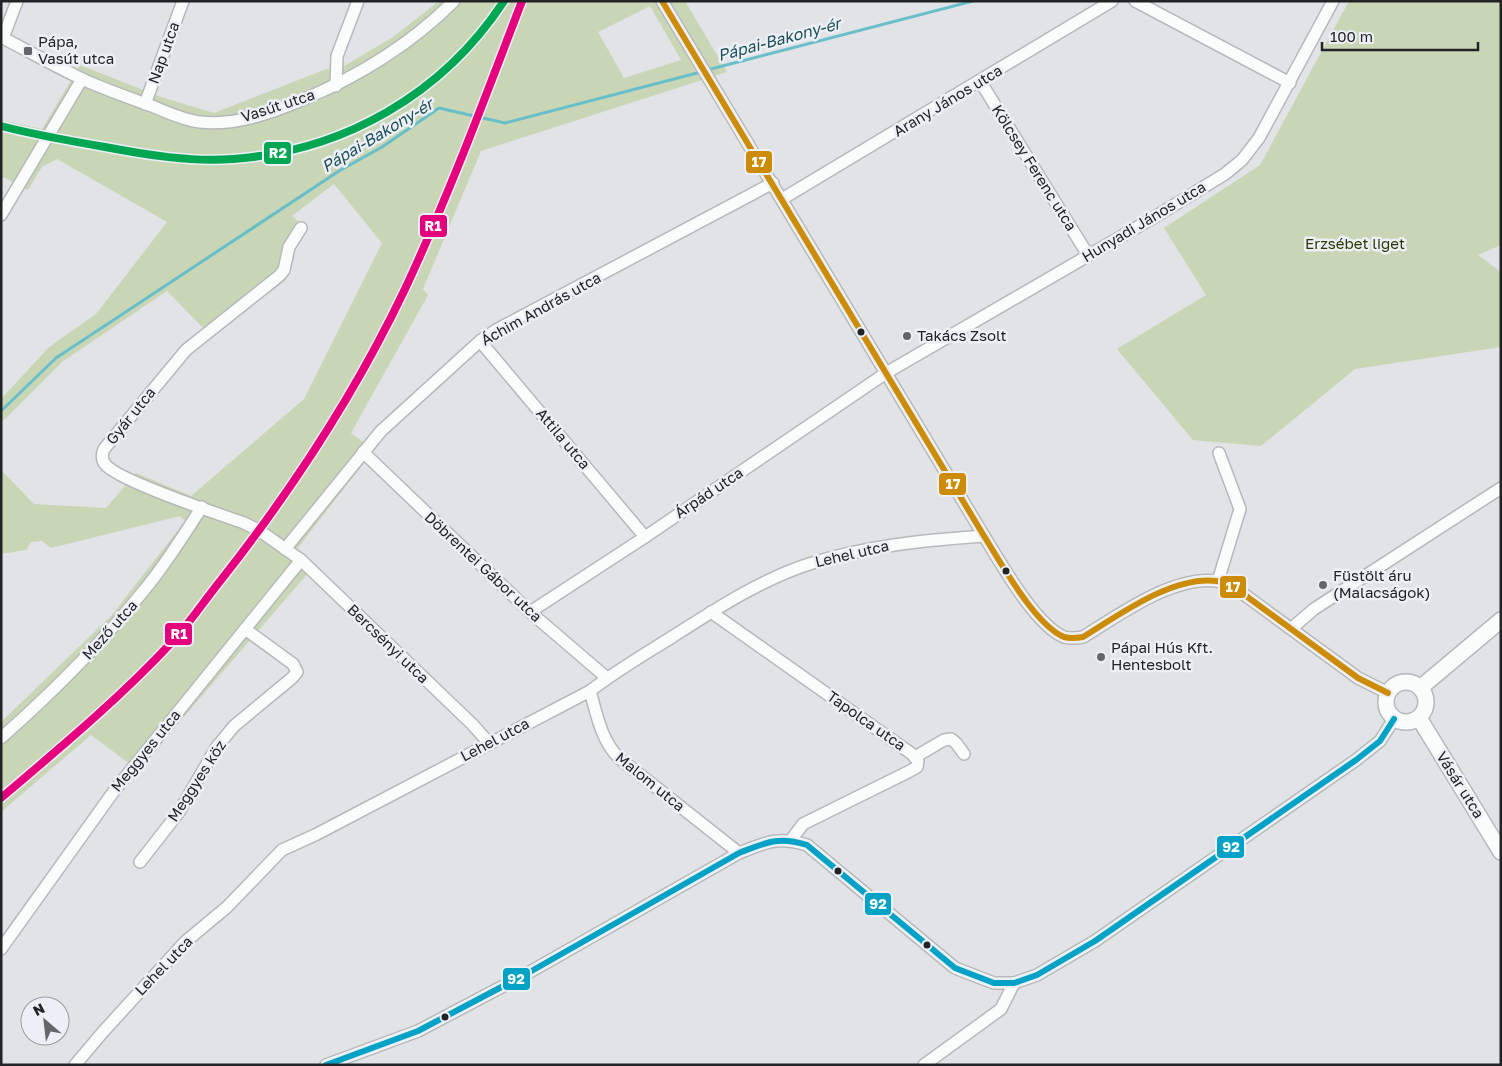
<svg xmlns="http://www.w3.org/2000/svg" width="1502" height="1066" font-family="'Golos Text',sans-serif">
  <rect width="100%" height="100%" fill="#e1e3e6"/>
  <!-- green -->
  <g fill="#c9d6b6" fill-rule="evenodd">
    <path d="M439,1h246l42,71 -246,79 -58,138 5,6 -77,138 23,17 -77,99 18,16 -177,205 -47,-35 -90,77v-90l110,-106 74,-95 -5,-5 -129,32 -9,-7 -11,1 -5,8 -25,4v-84l33,34 72,4 30,-35 55,23 113,-97 78,-156 -48,-59 -42,32 15,13 -18,27 -3,24 -75,56 -44,-45 -105,71 -61,61v-24l48,-52 47,-33 71,-92 -110,-63 -15,8 -14,23 -27,-14v-56l41,9 38,-64 81,32 53,16 110,-43 22,-5 47,-28zM650,6l31,54 -57,18 -26,-46z"/>
    <path d="M1349,1h152v244l-23,10 23,17v75l-146,22 -94,77 -68,-6 -76,-91 89,-54 -42,-67 96,-63z"/>
  </g>
  <g fill="none" stroke-linecap="round" stroke-linejoin="round">
    <!-- stream -->
    <g stroke="#68bec9" stroke-width="3">
      <path d="M707,70l266,-69"/>
      <path d="M1,411l55,-53 283,-187 43,-24 57,-39 66,15 196,-51"/>
    </g>
    <defs>
      <g id="street">
        <path d="M662,1l322,535c17,27 51,89 80,101 7,2 13,1 19,0 36,-22 90,-62 134,-56 7,1 15,6 21,9l120,88 30,15"/>
        <path d="M1135,1l155,82"/>
        <path d="M1,37c27,14 54,29 81,42 22,10 45,18 67,26 16,6 33,15 51,17 35,4 71,-9 102,-22 57,-24 108,-55 152,-99"/>
        <path d="M3,38l14,-37"/>
        <path d="M980,81l108,174"/>
        <path d="M336,86l1,-30 21,-55"/>
        <path d="M145,104l38,-103"/>
        <path d="M782,199l330,-198"/>
        <path d="M1,215l81,-136"/>
        <path d="M301,228l-12,19 -5,23 -5,6 -93,74 -82,99c-2,5 -3,10 1,15 11,16 114,50 139,59l16,8 41,29 171,164 17,19"/>
        <path d="M480,341l165,196"/>
        <path d="M363,452l167,160 77,66"/>
        <path d="M285,549l96,-118 99,-90 16,-11 277,-147"/>
        <path d="M1218,581l22,-72 -21,-56"/>
        <path d="M530,612l115,-75 241,-164 267,-155 72,-44 17,-14 17,-22 74,-137"/>
        <path d="M711,612l201,142 6,7 -1,6 -7,4 -107,53 -12,16"/>
        <path d="M1292,628l22,-19 187,-121"/>
        <path d="M590,691c7,24 11,49 29,67l120,95"/>
        <path d="M1,738c52,-46 101,-95 144,-149 21,-25 39,-55 57,-82"/>
        <path d="M915,757l29,-17 7,-1 5,4 8,11"/>
        <path d="M140,862l39,-50 37,-64 18,-22 58,-48 5,-6 -4,-8 -48,-35"/>
        <path d="M1,949l113,-158 187,-231"/>
        <path d="M75,1065l27,-32 83,-91 42,-35 55,-57 35,-16 273,-143c26,-20 55,-37 82,-54 44,-28 88,-57 137,-73 57,-18 116,-24 175,-28"/>
        <path d="M326,1065l92,-34 110,-58 211,-120c28,-11 39,-17 68,-8l148,123 39,15h20l23,-8 58,-34 261,-181 24,-19 14,-22"/>
        <path d="M924,1065l77,-56 13,-26"/>
      </g>
      <g id="secondary">
        <circle cx="1406" cy="702" r="20"/>
        <path d="M1420,688l81,-68"/>
        <path d="M1419,718l82,134"/>
      </g>
    </defs>
    <!-- street casing -->
    <use href="#street" stroke="#b6b8ba" stroke-width="14"/>
    <!-- secondary casing -->
    <use href="#secondary" stroke="#b6b8ba" stroke-width="18"/>
    <!-- street -->
    <use href="#street" stroke="#fafbfb" stroke-width="11"/>
    <!-- secondary -->
    <use href="#secondary" stroke="#fafbfb" stroke-width="15"/>
    <defs>
      <path id="bus-1" d="M326,1065l92,-34 110,-58 211,-120c28,-11 39,-17 68,-8l148,123 39,15h20l23,-8 58,-34 261,-181 24,-19 14,-22"/>
      <path id="bus-2" d="M662,1l322,535c17,27 51,89 80,101 7,2 13,1 19,0 36,-22 90,-62 134,-56 7,1 15,6 21,9l120,88 30,15"/>
    </defs>
    <!-- bus-1 casing -->
    <use href="#bus-1" stroke="#eceff6" stroke-width="10"/>
    <!-- bus-2 casing -->
    <use href="#bus-2" stroke="#eceff6" stroke-width="10"/>
    <!-- bus-1 -->
    <use href="#bus-1" stroke="#02a2c6" stroke-width="6"/>
    <!-- bus-2 -->
    <use href="#bus-2" stroke="#cc8c07" stroke-width="6"/>
    <defs>
      <path id="rail-1" d="M1,798c59,-50 119,-100 172,-157 17,-19 32,-41 48,-61 71,-90 135,-188 184,-291 44,-94 80,-191 117,-288"/>
      <path id="rail-2" d="M1,126c34,9 69,15 104,21 42,8 85,15 128,12 111,-8 210,-65 271,-158"/>
    </defs>
    <!-- rail-1 casing -->
    <use href="#rail-1" stroke="#eceff6" stroke-width="11"/>
    <!-- rail-2 casing -->
    <use href="#rail-2" stroke="#eceff6" stroke-width="11"/>
    <!-- rail-1 -->
    <use href="#rail-1" stroke="#e5007d" stroke-width="8"/>
    <!-- rail-2 -->
    <use href="#rail-2" stroke="#00a651" stroke-width="8"/>
  </g>
  <!-- markers -->
  <g fill="#656669" stroke="#eceff6" stroke-width="2">
    <rect x="23" y="46" width="10" height="10" rx="2.5"/>
    <circle cx="907" cy="336" r="5"/>
    <circle cx="1323" cy="585" r="5"/>
    <circle cx="1101" cy="657" r="5"/>
  </g>
  <g fill="#222325" stroke="#eceff6" stroke-width="2">
    <circle cx="861" cy="332" r="4.5"/>
    <circle cx="1006" cy="571" r="4.5"/>
    <circle cx="838" cy="871" r="4.5"/>
    <circle cx="927" cy="945" r="4.5"/>
    <circle cx="445" cy="1017" r="4.5"/>
  </g>
  <g text-anchor="middle" stroke-width="5" stroke-linejoin="round" paint-order="stroke">
    <!-- poi labels -->
    <g font-size="15" fill="#222325" stroke="#eceff6" text-anchor="start">
      <text x="38" y="47">Pápa,<tspan x="38" dy="17">Vasút utca</tspan></text>
      <text x="917" y="341">Takács Zsolt</text>
      <text x="1333" y="581">Füstölt áru<tspan x="1333" dy="17">(Malacságok)</tspan></text>
      <text x="1111" y="653">Pápai Hús Kft.<tspan x="1111" dy="17">Hentesbolt</tspan></text>
    </g>
    <!-- street labels -->
    <g font-size="15" fill="#222325" stroke="#eceff6">
      <text transform="translate(164 53) rotate(-70)" y="5">Nap utca</text>
      <text transform="translate(948 101) rotate(-31)" y="5">Arany János utca</text>
      <text transform="translate(278 106) rotate(-18)" y="5">Vasút utca</text>
      <text transform="translate(1034 168) rotate(58)" y="5">Kölcsey Ferenc utca</text>
      <text transform="translate(1144 222) rotate(-31)" y="5">Hunyadi János utca</text>
      <text transform="translate(541 309) rotate(-29)" y="5">Áchim András utca</text>
      <text transform="translate(131 416) rotate(-51)" y="5">Gyár utca</text>
      <text transform="translate(563 439) rotate(50)" y="5">Attila utca</text>
      <text transform="translate(709 493) rotate(-34)" y="5">Árpád utca</text>
      <text transform="translate(852 554) rotate(-13)" y="5">Lehel utca</text>
      <text transform="translate(483 567) rotate(43)" y="5">Döbrentei Gábor utca</text>
      <text transform="translate(110 630) rotate(-48)" y="5">Mező utca</text>
      <text transform="translate(388 644) rotate(44)" y="5">Bercsényi utca</text>
      <text transform="translate(866 721) rotate(35)" y="5">Tapolca utca</text>
      <text transform="translate(495 740) rotate(-28)" y="5">Lehel utca</text>
      <text transform="translate(146 751) rotate(-51)" y="5">Meggyes utca</text>
      <text transform="translate(197 781) rotate(-57)" y="5">Meggyes köz</text>
      <text transform="translate(650 782) rotate(39)" y="5">Malom utca</text>
      <text transform="translate(1460 785) rotate(58)" y="5">Vásár utca</text>
      <text transform="translate(164 966) rotate(-46)" y="5">Lehel utca</text>
    </g>
    <!-- park labels -->
    <g font-size="15" fill="#2a3a00" stroke="#eceff6">
      <text x="1355" y="249">Erzsébet liget</text>
    </g>
    <!-- water labels -->
    <g font-size="16" font-style="italic" fill="#1e5057" stroke="#eceff6">
      <text transform="translate(779 39) rotate(-15)" y="6">Pápai-Bakony-ér</text>
      <text transform="translate(377 135) rotate(-31)" y="6">Pápai-Bakony-ér</text>
    </g>
  </g>
  <g stroke="#eceff6" stroke-width="2">
    <rect x="263" y="141" width="29" height="24" rx="5" fill="#00a651"/>
    <rect x="745" y="150" width="28" height="24" rx="5" fill="#cc8c07"/>
    <rect x="419" y="214" width="29" height="24" rx="5" fill="#e5007d"/>
    <rect x="938" y="472" width="29" height="24" rx="5" fill="#cc8c07"/>
    <rect x="1219" y="575" width="28" height="24" rx="5" fill="#cc8c07"/>
    <rect x="164" y="622" width="29" height="24" rx="5" fill="#e5007d"/>
    <rect x="1216" y="835" width="29" height="24" rx="5" fill="#02a2c6"/>
    <rect x="864" y="892" width="28" height="24" rx="5" fill="#02a2c6"/>
    <rect x="502" y="967" width="29" height="24" rx="5" fill="#02a2c6"/>
  </g>
  <g font-size="14" text-anchor="middle" font-weight="bold" fill="#fff">
    <text x="278" y="158">R2</text>
    <text x="759" y="167">17</text>
    <text x="433" y="231">R1</text>
    <text x="953" y="489">17</text>
    <text x="1233" y="592">17</text>
    <text x="179" y="639">R1</text>
    <text x="1231" y="852">92</text>
    <text x="878" y="909">92</text>
    <text x="516" y="984">92</text>
  </g>
  <!-- border -->
  <rect width="1502" height="1066" fill="none" stroke="#222325" stroke-width="5"/>
  <!-- north arrow -->
  <g transform="translate(45 1021) rotate(332)"><circle r="24" fill="#eceff6" stroke="#9b9da2"/>
  <path d="M0-4L9 19L0 12L-9 19Z" fill="#656669"/>
  <text y="-8" font-size="14" font-weight="bold" text-anchor="middle" fill="#222325">N</text>
  </g>
  <!-- scale -->
  <path d="M1322 42v8h156v-8" fill="none" stroke="#222325" stroke-width="2.5"/>
  <text x="1330" y="42" font-size="15" fill="#222325" stroke="#eceff6" stroke-width="4" paint-order="stroke">100 m</text>
</svg>
